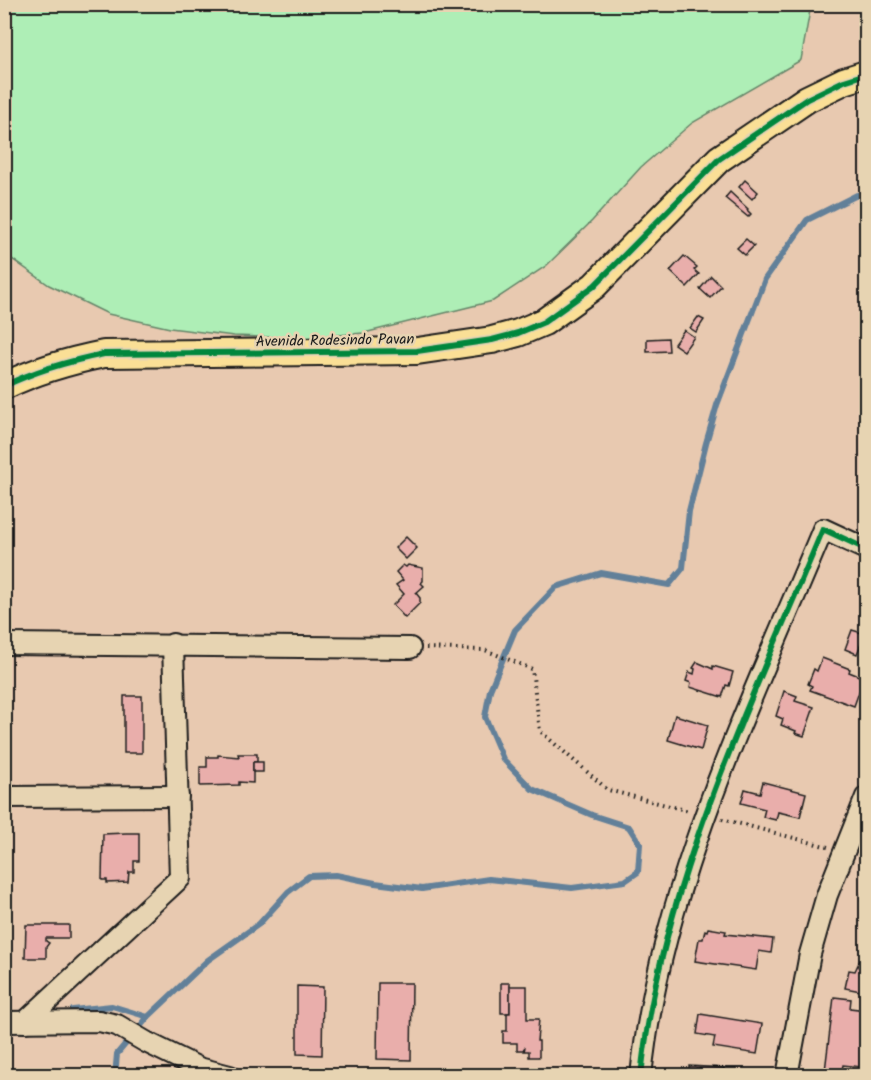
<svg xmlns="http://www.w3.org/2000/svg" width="871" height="1080" font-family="Kalam,sans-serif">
  <rect width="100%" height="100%" fill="#e8c9b0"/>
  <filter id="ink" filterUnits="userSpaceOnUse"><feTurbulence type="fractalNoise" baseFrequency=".0167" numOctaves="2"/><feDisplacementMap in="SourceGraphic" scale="12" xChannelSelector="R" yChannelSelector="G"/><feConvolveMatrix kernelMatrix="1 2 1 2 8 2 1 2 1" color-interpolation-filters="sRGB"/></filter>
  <g filter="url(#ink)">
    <!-- green -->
    <path fill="#aeeeb6" stroke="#658569" stroke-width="1.5" d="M5,4h806v1l-10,55 -109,63 -51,44 -49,54 -46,45 -53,35 -129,32 -64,5 -66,-2 -64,-8 -62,-14 -59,-29 -44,-31z"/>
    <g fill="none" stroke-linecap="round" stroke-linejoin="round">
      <!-- stream -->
      <g stroke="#628099" stroke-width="6">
        <path d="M73,1010l39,-4 36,11"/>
        <path d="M115,1076l2,-22 31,-37 60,-57 51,-36 29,-32 21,-16 27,-1 39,8 47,6 67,-10 83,9 53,-7 13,-9 2,-28 -11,-17 -37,-12 -60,-26 -29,-30 -18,-42 5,-27 25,-60 41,-43 45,-14 68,12 14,-17 6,-57 17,-68 11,-38 48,-126 42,-59 50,-25h9"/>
      </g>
    </g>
    <!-- building -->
    <g fill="#e9aeab" stroke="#1c1c1c" stroke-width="1.5">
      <path d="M745,180l13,12 -6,7 -13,-12z"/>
      <path d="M730,192l18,17 -1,1 4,4 -3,3 -23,-19z"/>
      <path d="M746,239l8,7 -9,9 -8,-7z"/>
      <path d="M684,256l13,11 -3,3 5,4 -12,13 -17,-16z"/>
      <path d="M711,276l10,10 -11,12 -10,-9z"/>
      <path d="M698,317l6,3 -8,12 -6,-4z"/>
      <path d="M684,330l10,7 -10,14 -10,-7z"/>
      <path d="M668,338l1,13 -22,1v-13z"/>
      <path d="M406,537l11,11 -11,11 -11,-11z"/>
      <path d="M403,565l3,2 2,-2 15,3v13l-2,2 3,3 -8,7 4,5v5l-15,15 -12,-13 11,-11 -8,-9 7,-5 -7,-8z"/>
      <path d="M852,630l13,4 -8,20 -12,-5z"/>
      <path d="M822,658l28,11 -1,3 15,6 -10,28 -44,-16 2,-4 -4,-2 6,-15 3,2z"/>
      <path d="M697,662l16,7v-3l20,6 -4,14 -3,-1 -4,12 -32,-10 1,-4 -5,-2 3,-9 5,2 1,-5 -2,-1z"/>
      <path d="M784,691l13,5 -2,5 19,6 -10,29 -9,-3 1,-2 -15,-6 2,-6 -7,-3z"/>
      <rect x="124" y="696" width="18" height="57"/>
      <path d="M675,715l33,10 -7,25 -33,-10z"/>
      <path d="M238,754h19v8h-4v21l-14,-1v3l-39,1v-19h7v-10h11v-2l21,2z"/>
      <rect x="253" y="762" width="10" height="10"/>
      <path d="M763,782l43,11 -6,24 -22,-5 -2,8 -13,-3 2,-8 -24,-6 4,-14 15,4z"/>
      <path d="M126,833h13v28h-5v11h-5l-1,10 -21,1v-3h-5l1,-46z"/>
      <path d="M866,873v29l-5,-1z"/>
      <path d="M26,925h43v13h-23v3l3,2 -3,4v11h-21z"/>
      <path d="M708,928l18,3 -1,3 48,5 -2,14 -12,-2 -3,19 -61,-9 4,-22h4l2,-9 2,1z"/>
      <path d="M861,958l5,1v33l-21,-4 4,-18 6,1z"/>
      <path d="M378,983h34l-1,77 -34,-1z"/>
      <rect x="501" y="983" width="9" height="30"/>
      <path d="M297,986l26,1 -1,68 -25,-1z"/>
      <path d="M510,986h17v33h12l-2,22h2v16h-10v-6h-5l1,-4 -2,3h-6v-7h-14v-12h4v-18h3z"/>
      <path d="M834,997l17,2 -1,9 16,2v65l-6,-1 1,-7 -18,-2 -2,9 -16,-3z"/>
      <path d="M700,1014l62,10 -5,30 -44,-7 2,-10 -18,-3z"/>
      <path d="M689,1066l35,2 -1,8h-34z"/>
    </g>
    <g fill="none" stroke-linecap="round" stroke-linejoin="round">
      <defs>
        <g id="minor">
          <path d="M4,644l406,4"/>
          <path d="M4,797l174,-1"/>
          <path d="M4,1022l95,-1 18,4 29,17 53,26 31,8"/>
          <path d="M25,1022l155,-144 -7,-234"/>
          <path d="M641,1076c20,-192 109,-371 182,-547l43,20"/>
          <path d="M787,1076l23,-122 17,-59 39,-98"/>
        </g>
        <path id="major" d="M4,386c33,-16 65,-25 100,-32l313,-3 75,-11 26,-7 26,-11 50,-36 125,-127 88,-60 37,-18 22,-7"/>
      </defs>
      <!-- minor casing -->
      <use href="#minor" stroke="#1c1c1c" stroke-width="24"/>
      <!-- major casing -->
      <use href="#major" stroke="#1c1c1c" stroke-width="30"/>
      <!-- path -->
      <g stroke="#1c1c1c" stroke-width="4" stroke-dasharray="1.5 4.5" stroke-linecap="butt">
        <path d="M426,648l59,2 47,19 8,62 68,59 81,21"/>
        <path d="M722,819l106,28"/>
      </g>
      <!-- minor -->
      <use href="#minor" stroke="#e7d4b2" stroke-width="20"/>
      <!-- major -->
      <use href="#major" stroke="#fadf96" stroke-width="26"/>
      <defs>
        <g id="cycleway">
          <path d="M4,386c33,-16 65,-25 100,-32l313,-3 75,-11 26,-7 26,-11 50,-36 125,-127 88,-60 37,-18 22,-7"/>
          <path d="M641,1076c20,-192 109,-371 182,-547l43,20"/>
        </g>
      </defs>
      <!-- cycleway casing -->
      <use href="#cycleway" stroke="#e7d4b2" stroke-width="10"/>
      <!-- cycleway -->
      <use href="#cycleway" stroke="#00873e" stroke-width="6"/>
    </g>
  </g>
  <g text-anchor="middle" stroke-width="5" stroke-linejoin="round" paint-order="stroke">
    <!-- street labels -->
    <g font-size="15" fill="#1c1c1c" stroke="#e7d4b2">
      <text transform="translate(335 340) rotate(-1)" y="5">Avenida Rodesindo Pavan</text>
    </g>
  </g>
  <!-- margin -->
  <rect width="871" height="1080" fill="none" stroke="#e7d4b2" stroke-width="24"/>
  <rect x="12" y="12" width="847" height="1056" fill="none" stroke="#1c1c1c" stroke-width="2" filter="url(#ink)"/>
</svg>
